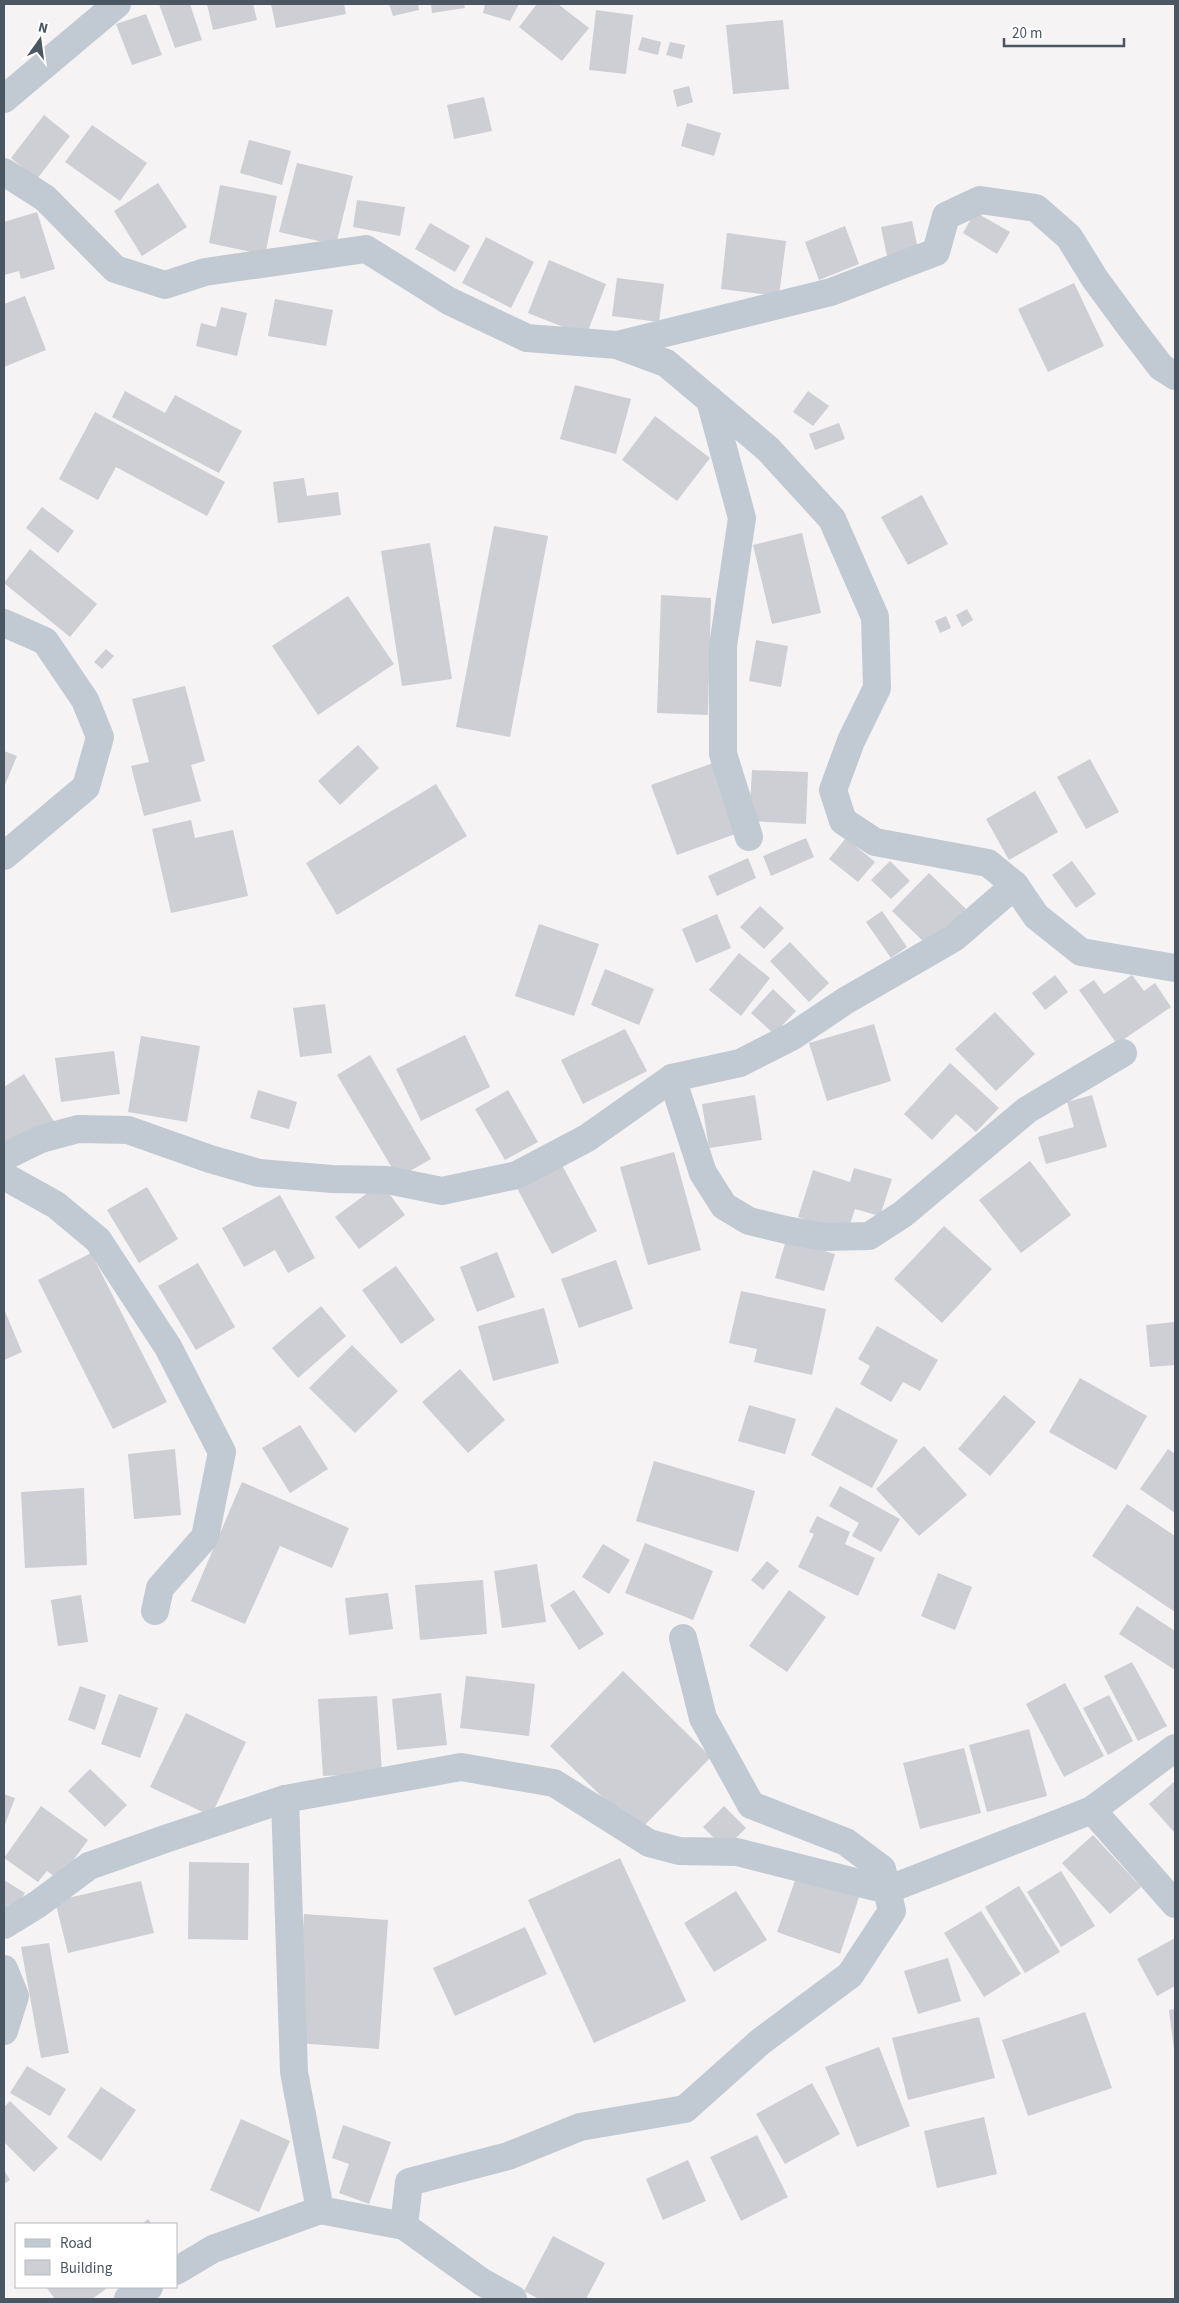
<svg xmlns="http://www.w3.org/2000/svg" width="1179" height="2303" font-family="'Source Sans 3',sans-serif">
  <rect width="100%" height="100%" fill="#f5f3f3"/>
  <!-- building -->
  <g fill="#cdcfd5">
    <path d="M159,4h31l12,36 -27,8z"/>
    <path d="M207,4h46l4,16 -44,10z"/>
    <path d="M271,4h73l2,10 -70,14z"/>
    <path d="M389,4h29l1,6 -26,6z"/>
    <path d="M431,4h33l1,4 -33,5z"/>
    <path d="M485,4h34l-9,17 -27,-8z"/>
    <path d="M537,4h21l31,24 -27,33 -43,-34z"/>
    <path d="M596,10l37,5 -7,59 -37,-4z"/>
    <path d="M146,14l16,41 -30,10 -16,-41z"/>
    <path d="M783,20l6,69 -56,5 -7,-69z"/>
    <path d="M642,37l19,5 -3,13 -20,-5z"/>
    <path d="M670,42l15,3 -3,14 -16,-4z"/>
    <path d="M689,86l4,16 -16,5 -4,-17z"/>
    <path d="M484,97l8,34 -38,8 -7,-34z"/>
    <path d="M44,115l26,21 -33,43 -26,-21z"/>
    <path d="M687,123l34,10 -7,23 -33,-10z"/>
    <path d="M92,125l55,38 -27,38 -55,-39z"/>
    <path d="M249,140l42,11 -9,34 -42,-12z"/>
    <path d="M297,163l56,13 -17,69 -57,-13z"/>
    <path d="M158,183l29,44 -45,29 -28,-45z"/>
    <path d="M220,185l57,11 -12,59 -56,-12z"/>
    <path d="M357,200l48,7 -5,29 -47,-9z"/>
    <path d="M37,212l18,57 -34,10 -2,-8 -15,4v-53z"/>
    <path d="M975,212l35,20 -13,22 -34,-21z"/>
    <path d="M912,221l7,33 -31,7 -7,-34z"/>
    <path d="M430,223l40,23 -15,26 -40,-23z"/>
    <path d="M845,226l14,38 -40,16 -14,-38z"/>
    <path d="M727,233l59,8 -7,55 -58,-7z"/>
    <path d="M486,237l48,25 -23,46 -49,-25z"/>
    <path d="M549,260l57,24 -20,52 -58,-23z"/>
    <path d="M617,278l47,6 -5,38 -47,-6z"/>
    <path d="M1074,283l30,63 -56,26 -30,-63z"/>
    <path d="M25,296l21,54 -42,17v-63z"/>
    <path d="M275,299l58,11 -7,36 -58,-10z"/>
    <path d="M221,307l26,6 -10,43 -41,-10 5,-23 15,4z"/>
    <path d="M575,385l56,14 -15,55 -56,-15z"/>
    <path d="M125,391l40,22 10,-18 67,36 -23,42 -107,-56z"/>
    <path d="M808,391l21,15 -16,20 -20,-14z"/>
    <path d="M95,412l130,70 -18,34 -91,-49 -18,33 -39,-21z"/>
    <path d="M655,416l55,42 -33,43 -55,-41z"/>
    <path d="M839,423l6,16 -30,11 -6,-16z"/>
    <path d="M304,478l3,18 31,-4 3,23 -63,8 -5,-41z"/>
    <path d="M922,495l26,49 -40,21 -27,-48z"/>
    <path d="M42,507l32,24 -16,22 -32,-25z"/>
    <path d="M494,526l54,10 -38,201 -54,-10z"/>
    <path d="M802,533l19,80 -49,11 -19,-79z"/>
    <path d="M430,543l22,136 -50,7 -21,-135z"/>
    <path d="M30,549l67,55 -27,33 -66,-54z"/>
    <path d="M661,595l50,3 -3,117 -51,-2z"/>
    <path d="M348,596l46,68 -76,51 -46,-69z"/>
    <path d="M967,609l6,11 -11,7 -6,-12z"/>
    <path d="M946,616l5,12 -11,5 -5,-12z"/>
    <path d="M756,640l32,6 -7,41 -32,-6z"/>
    <path d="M106,649l8,7 -12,13 -8,-7z"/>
    <path d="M185,686l20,75 -14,4 10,36 -57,15 -13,-50 18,-4 -17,-63z"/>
    <path d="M358,745l21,23 -39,37 -22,-24z"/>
    <path d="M4,751l13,5 -13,31z"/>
    <path d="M1090,759l29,53 -33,17 -29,-52z"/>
    <path d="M716,762l25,70 -64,23 -26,-70z"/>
    <path d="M752,770l56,2 -2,52 -57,-3z"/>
    <path d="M436,784l31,52 -130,79 -31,-52z"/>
    <path d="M1035,791l23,41 -49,28 -23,-41z"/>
    <path d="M191,820l4,18 38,-8 15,66 -77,17 -19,-84z"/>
    <path d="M806,838l8,19 -43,19 -8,-20z"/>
    <path d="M846,838l29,24 -17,20 -29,-23z"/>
    <path d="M748,858l8,20 -39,18 -9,-20z"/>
    <path d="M890,861l20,20 -19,18 -20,-19z"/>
    <path d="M1072,861l24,33 -20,14 -24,-33z"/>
    <path d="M929,873l37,36 -37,38 -37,-36z"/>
    <path d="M760,906l24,22 -20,21 -24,-22z"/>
    <path d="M882,911l25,36 -16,11 -25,-36z"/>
    <path d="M717,914l14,34 -35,15 -14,-34z"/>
    <path d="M539,924l60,20 -25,72 -59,-20z"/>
    <path d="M790,942l39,41 -20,19 -39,-41z"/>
    <path d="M739,953l31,25 -29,38 -32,-26z"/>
    <path d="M605,969l49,20 -15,36 -48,-20z"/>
    <path d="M1055,975l13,17 -23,18 -13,-17z"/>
    <path d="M1132,975l12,16 11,-8 16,24 -54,37 -38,-54 15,-10 10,14z"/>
    <path d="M773,989l23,22 -22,23 -23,-21z"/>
    <path d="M325,1004l7,49 -32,4 -7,-49z"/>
    <path d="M995,1012l40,42 -39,37 -41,-42z"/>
    <path d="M874,1024l17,57 -64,20 -18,-58z"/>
    <path d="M625,1029l22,42 -64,33 -22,-44z"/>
    <path d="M465,1035l25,52 -69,34 -25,-52z"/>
    <path d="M141,1036l59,10 -13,76 -59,-10z"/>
    <path d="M114,1051l6,43 -59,8 -6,-44z"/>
    <path d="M370,1055l61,104 -33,19 -61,-103z"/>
    <path d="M950,1063l49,45 -23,24 -20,-18 -24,26 -28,-26z"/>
    <path d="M24,1074l31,49 -51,23v-59z"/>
    <path d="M258,1090l39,12 -8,27 -39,-11z"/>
    <path d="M508,1090l30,52 -33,18 -30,-51z"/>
    <path d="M755,1095l7,45 -53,8 -7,-44z"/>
    <path d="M1092,1095l15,52 -61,17 -8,-27 36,-10 -7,-25z"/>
    <path d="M674,1152l27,98 -53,15 -28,-98z"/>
    <path d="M1030,1161l41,54 -50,38 -42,-53z"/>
    <path d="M562,1165l35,66 -45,23 -35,-66z"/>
    <path d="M854,1168l38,11 -12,37 -25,-7 -8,24 -49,-16 15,-47 37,12z"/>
    <path d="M381,1183l24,32 -46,34 -24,-32z"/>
    <path d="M147,1187l31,52 -39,24 -32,-53z"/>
    <path d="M280,1195l35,63 -27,15 -13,-23 -31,17 -22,-39z"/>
    <path d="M944,1226l48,43 -50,54 -48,-44z"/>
    <path d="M786,1240l49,14 -11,37 -49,-13z"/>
    <path d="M497,1252l18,45 -38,15 -17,-45z"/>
    <path d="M91,1253l76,149 -54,27 -75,-149z"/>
    <path d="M616,1260l17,49 -54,19 -18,-49z"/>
    <path d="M198,1263l37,64 -39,23 -38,-64z"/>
    <path d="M396,1266l39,54 -34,24 -39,-54z"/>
    <path d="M741,1291l85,18 -14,66 -58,-13 3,-13 -28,-6z"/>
    <path d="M321,1306l25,30 -48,42 -26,-30z"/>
    <path d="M544,1308l15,55 -66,18 -15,-55z"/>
    <path d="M4,1309l18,43 -18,8z"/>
    <path d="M1175,1322v43l-25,2 -4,-42z"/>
    <path d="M877,1326l61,34 -18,31 -17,-9 -12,20 -31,-18 10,-18 -12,-7z"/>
    <path d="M352,1345l46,46 -43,42 -46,-45z"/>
    <path d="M460,1369l45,51 -37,33 -46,-51z"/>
    <path d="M1080,1378l67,38 -31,54 -67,-38z"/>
    <path d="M1004,1395l32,27 -46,54 -32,-27z"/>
    <path d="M749,1405l47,14 -11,35 -47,-13z"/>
    <path d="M836,1407l62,33 -26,48 -61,-33z"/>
    <path d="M300,1425l28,44 -38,24 -28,-45z"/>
    <path d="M924,1446l43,49 -48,41 -43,-47z"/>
    <path d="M175,1449l6,66 -47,4 -6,-65z"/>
    <path d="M1168,1449l7,5v59l-35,-24z"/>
    <path d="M654,1461l101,30 -17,61 -102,-31z"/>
    <path d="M242,1482l107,46 -17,40 -52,-22 -35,78 -54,-23z"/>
    <path d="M840,1486l60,33 -19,33 -29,-16 7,-13 -30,-17z"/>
    <path d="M84,1488l3,77 -62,3 -4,-76z"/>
    <path d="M1127,1504l48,32v76l-83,-56z"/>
    <path d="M817,1516l33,16 -5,12 30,14 -17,38 -60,-29 16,-33 -5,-2z"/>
    <path d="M645,1543l68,28 -20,49 -68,-27z"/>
    <path d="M603,1544l27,16 -21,34 -27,-17z"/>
    <path d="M767,1561l12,10 -16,19 -12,-10z"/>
    <path d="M537,1564l9,58 -44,6 -8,-57z"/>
    <path d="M938,1573l34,14 -17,43 -34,-14z"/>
    <path d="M483,1580l4,54 -67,6 -5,-55z"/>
    <path d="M574,1590l30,44 -25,16 -29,-45z"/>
    <path d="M789,1590l37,27 -39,55 -38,-26z"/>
    <path d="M388,1593l5,36 -44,6 -4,-37z"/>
    <path d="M81,1595l7,47 -30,4 -7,-46z"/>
    <path d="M1137,1606l38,25v39l-56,-36z"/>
    <path d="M1132,1662l35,64 -29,15 -34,-65z"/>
    <path d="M623,1671l88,86 -73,75 -88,-86z"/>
    <path d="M466,1676l69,8 -6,52 -69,-8z"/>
    <path d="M1065,1683l39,73 -40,21 -38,-73z"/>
    <path d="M80,1686l26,9 -11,35 -27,-10z"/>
    <path d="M441,1693l6,52 -50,5 -5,-51z"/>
    <path d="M119,1694l39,14 -18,50 -39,-14z"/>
    <path d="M1109,1695l24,46 -25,14 -25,-47z"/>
    <path d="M377,1696l5,77 -59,3 -5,-77z"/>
    <path d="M186,1713l60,29 -35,74 -61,-29z"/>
    <path d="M1029,1729l18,67 -60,16 -18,-67z"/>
    <path d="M964,1748l17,65 -61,16 -17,-66z"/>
    <path d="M90,1769l37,36 -22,22 -37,-36z"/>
    <path d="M1175,1781v52l-26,-29z"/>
    <path d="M4,1794l11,4 -11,29z"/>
    <path d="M41,1806l47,34 -29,40 -12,-9 -9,11 -34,-24z"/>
    <path d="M724,1806l22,22 -21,21 -22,-22z"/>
    <path d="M1093,1835l48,52 -31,27 -48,-51z"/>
    <path d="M620,1858l66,143 -92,42 -66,-143z"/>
    <path d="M189,1862l60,1 -1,77 -60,-1z"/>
    <path d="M1061,1871l34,55 -34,21 -34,-55z"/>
    <path d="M798,1872l62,22 -20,60 -63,-22z"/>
    <path d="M4,1880l21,13 -13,20 -8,-5z"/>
    <path d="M141,1881l13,52 -86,20 -13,-52z"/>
    <path d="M1019,1886l41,66 -35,21 -40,-66z"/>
    <path d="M736,1891l31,49 -53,32 -30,-49z"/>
    <path d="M981,1911l40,63 -37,23 -40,-64z"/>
    <path d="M304,1914l84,6 -9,129 -83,-6z"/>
    <path d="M525,1927l22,47 -92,42 -22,-48z"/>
    <path d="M1175,1938v48l-18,10 -20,-37z"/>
    <path d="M49,1943l20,110 -28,5 -20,-111z"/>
    <path d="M948,1958l13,43 -43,13 -14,-43z"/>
    <path d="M1175,2009v41h-1l-5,-40z"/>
    <path d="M1085,2012l27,76 -84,28 -26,-76z"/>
    <path d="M979,2017l16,61 -87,22 -16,-62z"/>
    <path d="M879,2047l31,79 -53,21 -32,-80z"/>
    <path d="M27,2066l39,23 -16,27 -40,-23z"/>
    <path d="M812,2083l28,51 -55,30 -29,-50z"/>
    <path d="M101,2087l35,23 -35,51 -34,-24z"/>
    <path d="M10,2101l48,47 -24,24 -30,-30v-35z"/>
    <path d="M984,2117l13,57 -60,14 -13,-57z"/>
    <path d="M241,2119l49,22 -31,71 -49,-22z"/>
    <path d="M343,2125l48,17 -22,62 -30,-11 10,-29 -17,-6z"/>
    <path d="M757,2135l31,62 -47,24 -31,-64z"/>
    <path d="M688,2160l18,41 -43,19 -17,-41z"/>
    <path d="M4,2170l6,10 -6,4z"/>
    <path d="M148,2219l4,5h-10z"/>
    <path d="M553,2236l52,27 -19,36h-47l-15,-8z"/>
    <path d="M46,2287h58l2,2 -14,10h-37z"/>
  </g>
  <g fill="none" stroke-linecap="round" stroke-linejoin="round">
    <!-- minor -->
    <g stroke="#c1cad2" stroke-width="28">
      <path d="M4,99l113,-95"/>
      <path d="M4,172l41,26 70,71 50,16 40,-13 161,-23 83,52 78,37 90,7 49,18 102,86 64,70 43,98 2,71 -26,53 -18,49 10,31 32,21 113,21 27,22 21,31 45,36 94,16"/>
      <path d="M617,345l214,-53 105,-40 10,-36 34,-16 56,8 33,29 26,42 36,49 30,39 14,9"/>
      <path d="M710,400l32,118 -19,128v108l26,83"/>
      <path d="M4,623l41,18 40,59 15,37 -14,50 -82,69"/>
      <path d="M672,1078l31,95 21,33 25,15 37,9 39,7 44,-1 34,-22 124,-104 96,-57"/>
      <path d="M4,1157l37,-18 37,-10 50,1 82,29 49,14 73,6 55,1 55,11 75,-16 70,-37 85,-60 68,-15 53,-27 52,-35 109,-63 61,-53"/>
      <path d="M4,1176l52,29 42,35 70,107 54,105 -17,85 -45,51 -5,23"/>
      <path d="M285,1799l9,273 26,138"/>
      <path d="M1092,1810l83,94"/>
      <path d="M4,1925l34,-21 51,-38 76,-27 120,-40 176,-32 93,16 95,60 30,8 58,1 150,38 205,-80 83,-62"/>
      <path d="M4,1969l11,27 -11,35"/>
      <path d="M176,2271l37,-22 107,-39 84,16"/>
      <path d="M128,2299l21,-12"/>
      <path d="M513,2299l-31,-17 -78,-56 5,-44 99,-26 72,-29 105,-18 75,-67 90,-67 42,-64 -10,-42 -36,-27 -95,-37 -48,-87 -20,-80"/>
    </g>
  </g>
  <!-- border -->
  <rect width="1179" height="2303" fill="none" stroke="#4a5661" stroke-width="10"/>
  <!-- legend -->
  <rect x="15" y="2223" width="162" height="65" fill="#ffffff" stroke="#b7bbc0"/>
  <rect x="25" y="2239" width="25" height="8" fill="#c1cad2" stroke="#b7bbc0"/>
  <text x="60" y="2248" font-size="15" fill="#4a5661">Road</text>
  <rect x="25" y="2260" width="25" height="15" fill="#cdcfd5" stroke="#b7bbc0"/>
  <text x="60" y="2273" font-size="15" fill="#4a5661">Building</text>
  <!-- north arrow -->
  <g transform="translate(40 40) rotate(14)" stroke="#ffffff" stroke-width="4" paint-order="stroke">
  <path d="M0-4L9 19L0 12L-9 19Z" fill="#4a5661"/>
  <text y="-8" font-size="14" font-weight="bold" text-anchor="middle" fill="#4a5661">N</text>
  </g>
  <!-- scale -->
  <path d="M1004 38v8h120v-8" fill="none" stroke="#4a5661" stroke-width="2.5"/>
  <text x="1012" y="38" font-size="15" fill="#4a5661" stroke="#ffffff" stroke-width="4" paint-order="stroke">20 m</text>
</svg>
